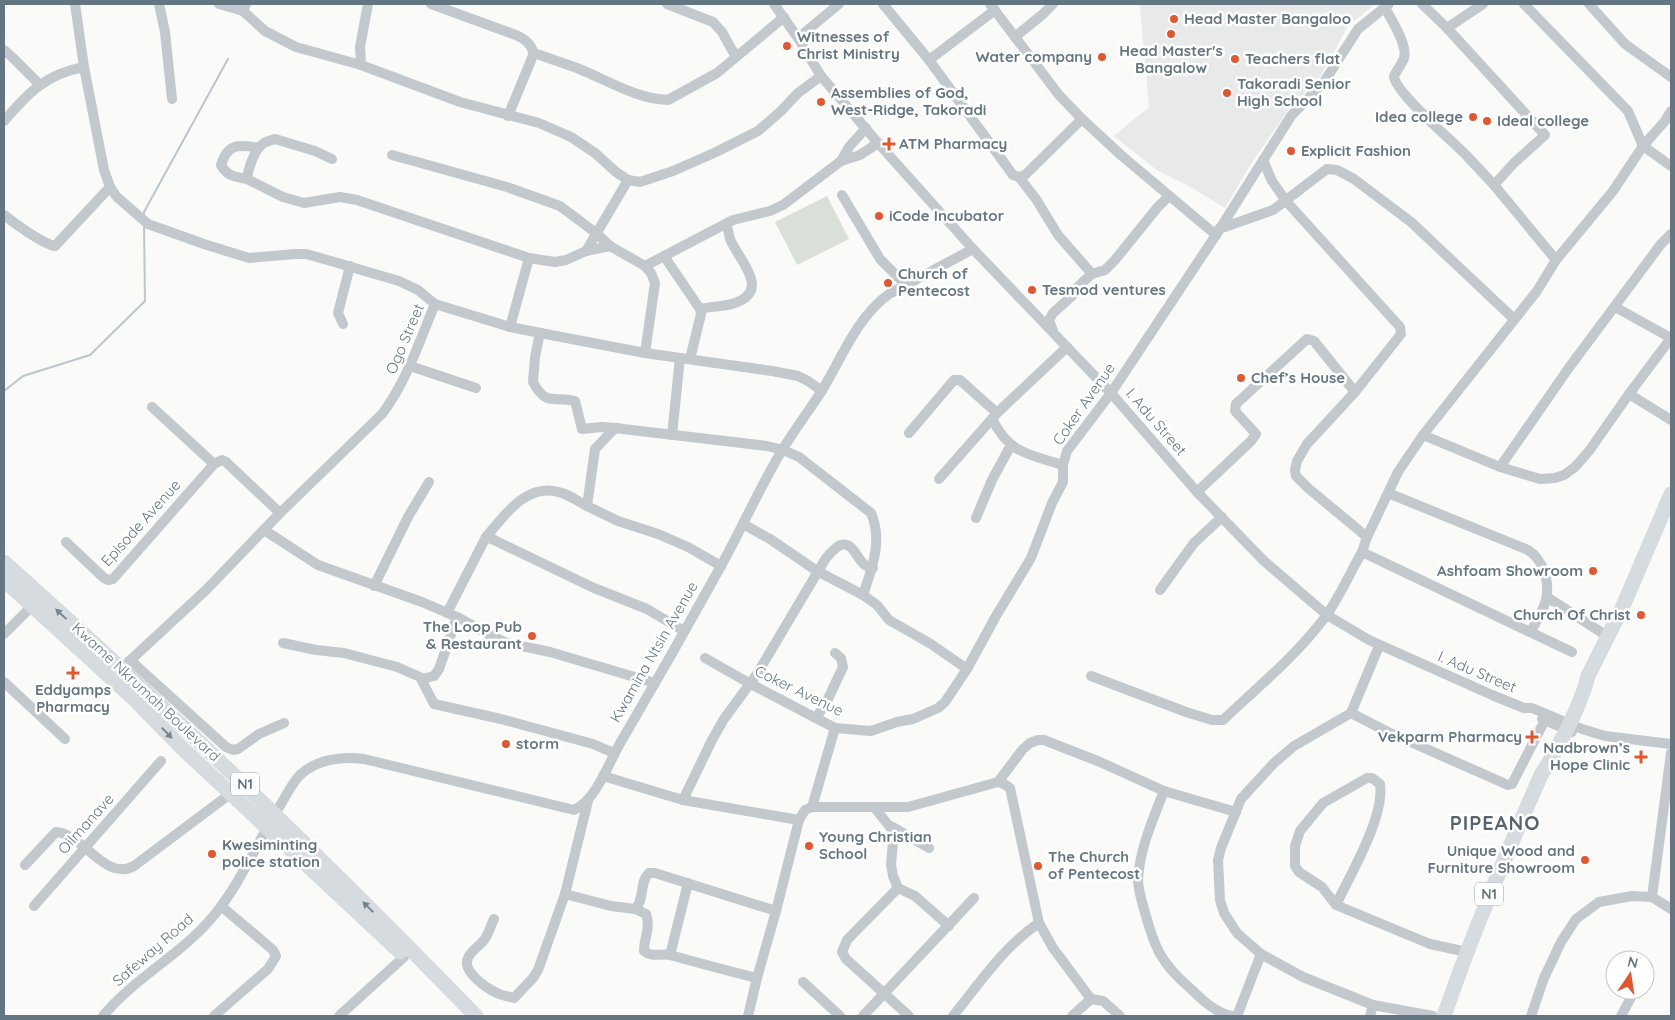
<svg xmlns="http://www.w3.org/2000/svg" width="1675" height="1020" font-family="Quicksand,sans-serif">
  <rect width="100%" height="100%" fill="#fafaf8"/>
  <!-- built -->
  <path fill="#e8e9e9" d="M1138,4h237l-27,22 -29,53 -28,27 -42,61 -24,41 -36,-22 -31,-15 -44,-35 35,-29 -9,-100z"/>
  <!-- green -->
  <path fill="#dadfd7" d="M827,196l22,43 -52,26 -22,-43z"/>
  <g fill="none" stroke-linecap="round" stroke-linejoin="round">
    <!-- stream -->
    <g stroke="#bbc7cb" stroke-width="2">
      <path d="M144,215v-3l84,-153"/>
      <path d="M4,391l19,-15 67,-21 55,-54 -1,-76"/>
    </g>
    <!-- minor -->
    <g stroke="#c3c8cc" stroke-width="10">
      <path d="M159,4l6,28 7,67"/>
      <path d="M219,4l24,7 3,-7"/>
      <path d="M431,4l85,31c9,4 14,8 18,18l-26,63"/>
      <path d="M667,4l46,18 9,10 14,25"/>
      <path d="M774,4l24,34 23,38 57,67 95,106 138,144 86,99 67,69 63,54 42,25 123,55 32,13h8l50,21 23,7 66,8"/>
      <path d="M883,4l46,56 84,115 6,2 6,-2 57,-56"/>
      <path d="M990,4l69,91 23,24 40,37 94,79"/>
      <path d="M1422,4l25,24 98,107 -31,28 -20,22 62,75"/>
      <path d="M1524,4l104,107 15,35 28,20"/>
      <path d="M1589,4l36,40 46,33"/>
      <path d="M1385,8c6,11 23,37 19,50 -2,6 -7,12 -10,18 0,16 60,66 73,80 9,10 18,19 27,29"/>
      <path d="M243,11l22,20 31,16 65,18 99,37 79,21 32,14 24,16 21,19 12,8 12,2 33,-11 41,-18 44,-22 23,-20 17,-18 23,-17"/>
      <path d="M1447,28l36,-24"/>
      <path d="M1016,36l27,-22 10,-10"/>
      <path d="M798,38l41,-34"/>
      <path d="M4,50l8,7 27,27"/>
      <path d="M534,53c14,5 29,10 43,15 30,12 59,31 91,32l49,-27 67,-56"/>
      <path d="M929,60l66,-50"/>
      <path d="M361,65l-1,-18 8,-43"/>
      <path d="M4,121c24,-28 42,-47 80,-54"/>
      <path d="M392,155l115,32 53,19 36,27 14,13 35,20 88,-46 37,-9 13,-6 58,-44 8,-14 17,-19"/>
      <path d="M332,159l-17,-8 -40,-12c-3,1 -8,2 -11,4 -9,5 -16,26 -17,36l36,18 21,6 36,-6 17,3 172,58 26,4 11,-2 20,-9 42,-71"/>
      <path d="M1263,160l9,21 14,20 114,126 1,7 -46,58 -48,52 -10,17 -2,9 1,6 12,12 59,49"/>
      <path d="M841,161l19,-6 18,-12"/>
      <path d="M1019,177l17,22 22,36 34,39"/>
      <path d="M247,179c-12,-2 -20,-3 -26,-14 7,-23 19,-20 38,-17"/>
      <path d="M110,187l7,10 31,27 56,20 45,14 46,-4h11l11,3 82,24 19,9 17,14"/>
      <path d="M842,195l38,64 26,26"/>
      <path d="M4,215c10,8 39,29 51,31l55,-59 -6,-17 -20,-103 -9,-63"/>
      <path d="M1219,229l54,-19 54,-41 10,1 17,9 57,43 102,96"/>
      <path d="M586,251l24,-5"/>
      <path d="M664,256l36,53 1,5 -11,45"/>
      <path d="M645,266l6,7 4,10 -10,70"/>
      <path d="M700,309c12,-3 24,-2 35,-6 37,-13 3,-44 -5,-64 -1,-5 -2,-10 -4,-15"/>
      <path d="M343,324l-5,-11 12,-47"/>
      <path d="M510,327l19,-69"/>
      <path d="M1053,331l-4,-11 4,-7 19,-17 5,-8 7,-7 8,-7 13,-4 10,-10 42,-52 12,-12"/>
      <path d="M540,333l-5,24 -2,25c14,26 21,13 42,19l7,28 20,-2 15,1"/>
      <path d="M410,366l66,22"/>
      <path d="M1629,394l42,26"/>
      <path d="M152,407l62,57"/>
      <path d="M992,419c18,35 36,35 71,46"/>
      <path d="M909,433l45,-53h6l37,33"/>
      <path d="M672,435l8,-77"/>
      <path d="M1423,435l77,32 40,12 15,-1 9,-3 11,-8 14,-16 40,-57 42,-56 -56,-31"/>
      <path d="M1500,467l68,-98 93,-125 10,-10"/>
      <path d="M939,479l58,-66 70,-66"/>
      <path d="M1197,492l54,-51 5,-7 -21,-23 1,-7 71,-65 7,2 41,51"/>
      <path d="M1388,493l140,57c16,10 23,35 17,53 -3,10 -9,19 -14,28"/>
      <path d="M976,518l16,-38 19,-35"/>
      <path d="M743,524l27,15 47,32 46,24 14,10 12,15 42,24 36,25"/>
      <path d="M264,530l54,35 104,37 35,15 35,19 15,7 43,9 105,31"/>
      <path d="M486,537c18,-21 40,-54 72,-45 11,2 19,9 29,14"/>
      <path d="M66,542l38,36 4,2 5,-1 101,-115 8,-4 4,2 54,51"/>
      <path d="M1362,552l5,-15 31,-65 25,-37 114,-144 19,-31 57,-69 30,-45 22,-25 6,-10"/>
      <path d="M721,566l-33,-19 -30,-13 -40,-13 -31,-15 8,-57 18,-19 4,-2 6,1 144,17 16,4 16,7 72,56c12,28 1,55 -8,82"/>
      <path d="M374,586l34,-69 21,-35"/>
      <path d="M1160,590l34,-47 28,-26"/>
      <path d="M1547,597l60,39"/>
      <path d="M447,613l39,-76 8,3 100,48 53,21 37,22"/>
      <path d="M4,634l28,-28"/>
      <path d="M283,643l33,7 28,3 53,14 23,10 14,27 67,15 92,25 21,9"/>
      <path d="M1379,646l-28,67 37,19 120,53 4,-1 33,-64"/>
      <path d="M705,658l44,25 86,45 36,3 26,-9 16,-3 25,-11 7,-6 22,-33 29,-53 35,-58 21,-55 11,-21v-17l4,-14 44,-58 105,-158 75,-119 33,-34 34,-53 31,-25"/>
      <path d="M130,660l96,87 7,3 5,-1 21,-15 25,-11"/>
      <path d="M122,668l84,-78 74,-77 102,-99c25,-33 37,-72 53,-110l75,23 46,9 89,17 127,18 26,5 10,5 14,10"/>
      <path d="M1091,676l95,36 26,8h11c35,-33 74,-65 103,-104 14,-20 24,-43 36,-64l210,100"/>
      <path d="M422,679l12,-3 5,-7 18,-52"/>
      <path d="M4,682l61,57"/>
      <path d="M1351,713l-57,33 -20,17 -33,36 -20,49 -3,12 2,40 4,13 13,20 24,21 42,23 70,28 60,11"/>
      <path d="M816,718l10,-15 17,-36 -2,-9 -6,-5"/>
      <path d="M1542,719l30,13"/>
      <path d="M603,776l80,24 116,20 6,-10 7,-3h96l90,-25 25,-33 7,-6 8,-3h6l56,22 64,29"/>
      <path d="M998,782l6,2 6,4 29,135 14,25 38,51 12,2 17,15"/>
      <path d="M683,800l29,-60 12,-21 33,-45 69,-116c4,-4 10,-12 15,-13 11,-3 15,11 21,17 2,4 7,5 11,6"/>
      <path d="M812,807l23,-79"/>
      <path d="M874,807l20,25 -3,32 2,12 5,12 17,8 34,30"/>
      <path d="M891,826l38,22"/>
      <path d="M25,865l31,-33c28,2 49,50 78,34l96,-72"/>
      <path d="M898,888l-51,52 -5,12 4,7 63,57"/>
      <path d="M565,894l46,12 24,3c10,-9 4,-27 14,-36h6l121,38 23,-91"/>
      <path d="M1652,897l19,-144"/>
      <path d="M1336,905c14,-30 49,-88 44,-121l-8,-6h-5l-44,25 -23,28 -5,15v20l4,6 23,15 14,18 94,39 37,8"/>
      <path d="M34,906l127,-145"/>
      <path d="M635,909l11,5c5,13 -2,24 -2,37 8,7 17,2 26,4 29,8 58,16 87,23"/>
      <path d="M494,919c-3,6 -5,13 -8,18 -4,8 -15,13 -18,21 -7,14 23,34 34,37 4,1 8,2 12,3l19,-20 5,-8 27,-76 23,-93"/>
      <path d="M670,955l18,-72"/>
      <path d="M1645,972l3,-5"/>
      <path d="M803,982l37,34"/>
      <path d="M103,1016c32,-39 80,-62 112,-102 27,-33 43,-74 66,-110 6,-10 11,-21 19,-29 17,-16 43,-19 64,-16l210,51c23,-10 35,-49 48,-70 34,-58 67,-116 99,-174 21,-38 38,-77 60,-114 12,-20 27,-40 40,-60 21,-34 35,-74 68,-98l84,-45"/>
      <path d="M214,1016l54,-47 8,-13 -3,-6 -52,-44"/>
      <path d="M339,1016l65,-59"/>
      <path d="M748,1016l9,-38 19,-67"/>
      <path d="M863,1016l111,-118"/>
      <path d="M953,1016c26,-32 51,-70 86,-93"/>
      <path d="M1072,1016l19,-17"/>
      <path d="M1232,1016c-16,-3 -30,-16 -41,-27 -31,-26 -37,-43 -47,-80 -3,-10 -6,-21 -6,-30 2,-31 15,-60 26,-88l72,21"/>
      <path d="M1237,1016l24,-62"/>
      <path d="M1370,1016l3,-11"/>
      <path d="M1531,1016l13,-38 17,-36 15,-23 23,-17 33,-6 20,1 19,12"/>
      <path d="M1621,1016l14,-26"/>
    </g>
    <!-- highway -->
    <g stroke="#d6dbdf" stroke-width="15">
      <path d="M4,562c163,145 320,298 472,454"/>
      <path d="M4,580l130,119 48,49 218,204"/>
      <path d="M1444,1016c28,-82 62,-161 97,-241 16,-24 40,-70 47,-99l35,-70 48,-112"/>
    </g>
  </g>
  <!-- one-way arrows -->
  <defs><path id="oneway-solid" d="M-6-.8H1V-3.2L6.5 0L1 3.2V.8H-6Z" transform="scale(1.25)"/></defs>
  <g fill="#768591">
    <use href="#oneway-solid" transform="translate(61 614) rotate(-137)"/>
    <use href="#oneway-solid" transform="translate(167 733) rotate(46)"/>
    <use href="#oneway-solid" transform="translate(368 907) rotate(-135)"/>
  </g>
  <!-- markers -->
  <g fill="#e4572e" stroke="#fff" stroke-width="2">
    <circle cx="1174" cy="19" r="5"/>
    <circle cx="1171" cy="34" r="5"/>
    <circle cx="787" cy="46" r="5"/>
    <circle cx="1102" cy="57" r="5"/>
    <circle cx="1235" cy="59" r="5"/>
    <circle cx="1227" cy="93" r="5"/>
    <circle cx="821" cy="102" r="5"/>
    <circle cx="1473" cy="117" r="5"/>
    <circle cx="1487" cy="121" r="5"/>
    <path d="M886.5 136.5h5v5h5v5h-5v5h-5v-5h-5v-5h5z"/>
    <circle cx="1291" cy="151" r="5"/>
    <circle cx="879" cy="216" r="5"/>
    <circle cx="888" cy="283" r="5"/>
    <circle cx="1032" cy="290" r="5"/>
    <circle cx="1241" cy="378" r="5"/>
    <circle cx="1593" cy="571" r="5"/>
    <circle cx="1641" cy="615" r="5"/>
    <circle cx="532" cy="636" r="5"/>
    <path d="M70.5 665.5h5v5h5v5h-5v5h-5v-5h-5v-5h5z"/>
    <path d="M1529.5 729.5h5v5h5v5h-5v5h-5v-5h-5v-5h5z"/>
    <circle cx="506" cy="744" r="5"/>
    <path d="M1638.5 749.5h5v5h5v5h-5v5h-5v-5h-5v-5h5z"/>
    <circle cx="809" cy="846" r="5"/>
    <circle cx="212" cy="854" r="5"/>
    <circle cx="1585" cy="860" r="5"/>
    <circle cx="1038" cy="866" r="5"/>
  </g>
  <g text-anchor="middle" stroke-width="5" stroke-linejoin="round" paint-order="stroke">
    <!-- shield labels -->
    <g fill="#fff" stroke="#939fa8" stroke-width="1">
      <rect x="231" y="772.5" width="28" height="23" rx="4"/>
      <rect x="1475" y="882.5" width="28" height="23" rx="4"/>
    </g>
    <g font-size="14" font-weight="bold" fill="#657683">
      <text x="245" y="789">N1</text>
      <text x="1489" y="899">N1</text>
    </g>
    <!-- poi labels -->
    <g font-size="15" font-weight="bold" fill="#657683" stroke="#fff" text-anchor="start">
      <text x="1184" y="24">Head Master Bangaloo</text>
      <text x="797" y="42">Witnesses of<tspan x="797" dy="17">Christ Ministry</tspan></text>
      <text x="1171" y="56" text-anchor="middle">Head Master's<tspan x="1171" dy="17">Bangalow</tspan></text>
      <text x="1092" y="62" text-anchor="end">Water company</text>
      <text x="1245" y="64">Teachers flat</text>
      <text x="1237" y="89">Takoradi Senior<tspan x="1237" dy="17">High School</tspan></text>
      <text x="831" y="98">Assemblies of God,<tspan x="831" dy="17">West-Ridge, Takoradi</tspan></text>
      <text x="1463" y="122" text-anchor="end">Idea college</text>
      <text x="1497" y="126">Ideal college</text>
      <text x="899" y="149">ATM Pharmacy</text>
      <text x="1301" y="156">Explicit Fashion</text>
      <text x="889" y="221">iCode Incubator</text>
      <text x="898" y="279">Church of<tspan x="898" dy="17">Pentecost</tspan></text>
      <text x="1042" y="295">Tesmod ventures</text>
      <text x="1251" y="383">Chef’s House</text>
      <text x="1583" y="576" text-anchor="end">Ashfoam Showroom</text>
      <text x="1631" y="620" text-anchor="end">Church Of Christ</text>
      <text x="522" y="632" text-anchor="end">The Loop Pub<tspan x="522" dy="17">&amp; Restaurant</tspan></text>
      <text x="73" y="695" text-anchor="middle">Eddyamps<tspan x="73" dy="17">Pharmacy</tspan></text>
      <text x="1522" y="742" text-anchor="end">Vekparm Pharmacy</text>
      <text x="516" y="749">storm</text>
      <text x="1630" y="753" text-anchor="end">Nadbrown’s<tspan x="1630" dy="17">Hope Clinic</tspan></text>
      <text x="819" y="842">Young Christian<tspan x="819" dy="17">School</tspan></text>
      <text x="222" y="850">Kwesiminting<tspan x="222" dy="17">police station</tspan></text>
      <text x="1575" y="856" text-anchor="end">Unique Wood and<tspan x="1575" dy="17">Furniture Showroom</tspan></text>
      <text x="1048" y="862">The Church<tspan x="1048" dy="17">of Pentecost</tspan></text>
    </g>
    <!-- street labels -->
    <g font-size="15" fill="#657683" stroke="#fff">
      <text transform="translate(405 339) rotate(-67)" y="5">Ogo Street</text>
      <text transform="translate(1084 404) rotate(-55)" y="5">Coker Avenue</text>
      <text transform="translate(1156 422) rotate(49)" y="5">I. Adu Street</text>
      <text transform="translate(141 523) rotate(-48)" y="5">Episode Avenue</text>
      <text transform="translate(654 652) rotate(-60)" y="5">Kwamina Ntsin Avenue</text>
      <text transform="translate(1477 672) rotate(23)" y="5">I. Adu Street</text>
      <text transform="translate(799 691) rotate(26)" y="5">Coker Avenue</text>
      <text transform="translate(146 692) rotate(43)" y="5">Kwame Nkrumah Boulevard</text>
      <text transform="translate(86 824) rotate(-48)" y="5">Oilmanave</text>
      <text transform="translate(153 950) rotate(-41)" y="5">Safeway Road</text>
    </g>
    <!-- district labels -->
    <g font-size="20" font-weight="bold" letter-spacing="1" fill="#57646e" stroke="#fff">
      <text x="1495" y="830">PIPEANO</text>
    </g>
  </g>
  <!-- border -->
  <rect width="1675" height="1020" fill="none" stroke="#657683" stroke-width="10"/>
  <!-- north arrow -->
  <g transform="translate(1630 975) rotate(13)"><circle r="24" fill="#ffffff" stroke="#c1c8cd"/>
  <path d="M0-4L9 19L0 12L-9 19Z" fill="#e4572e"/>
  <text y="-8" font-size="14" font-weight="bold" text-anchor="middle" fill="#657683">N</text>
  </g>
</svg>
